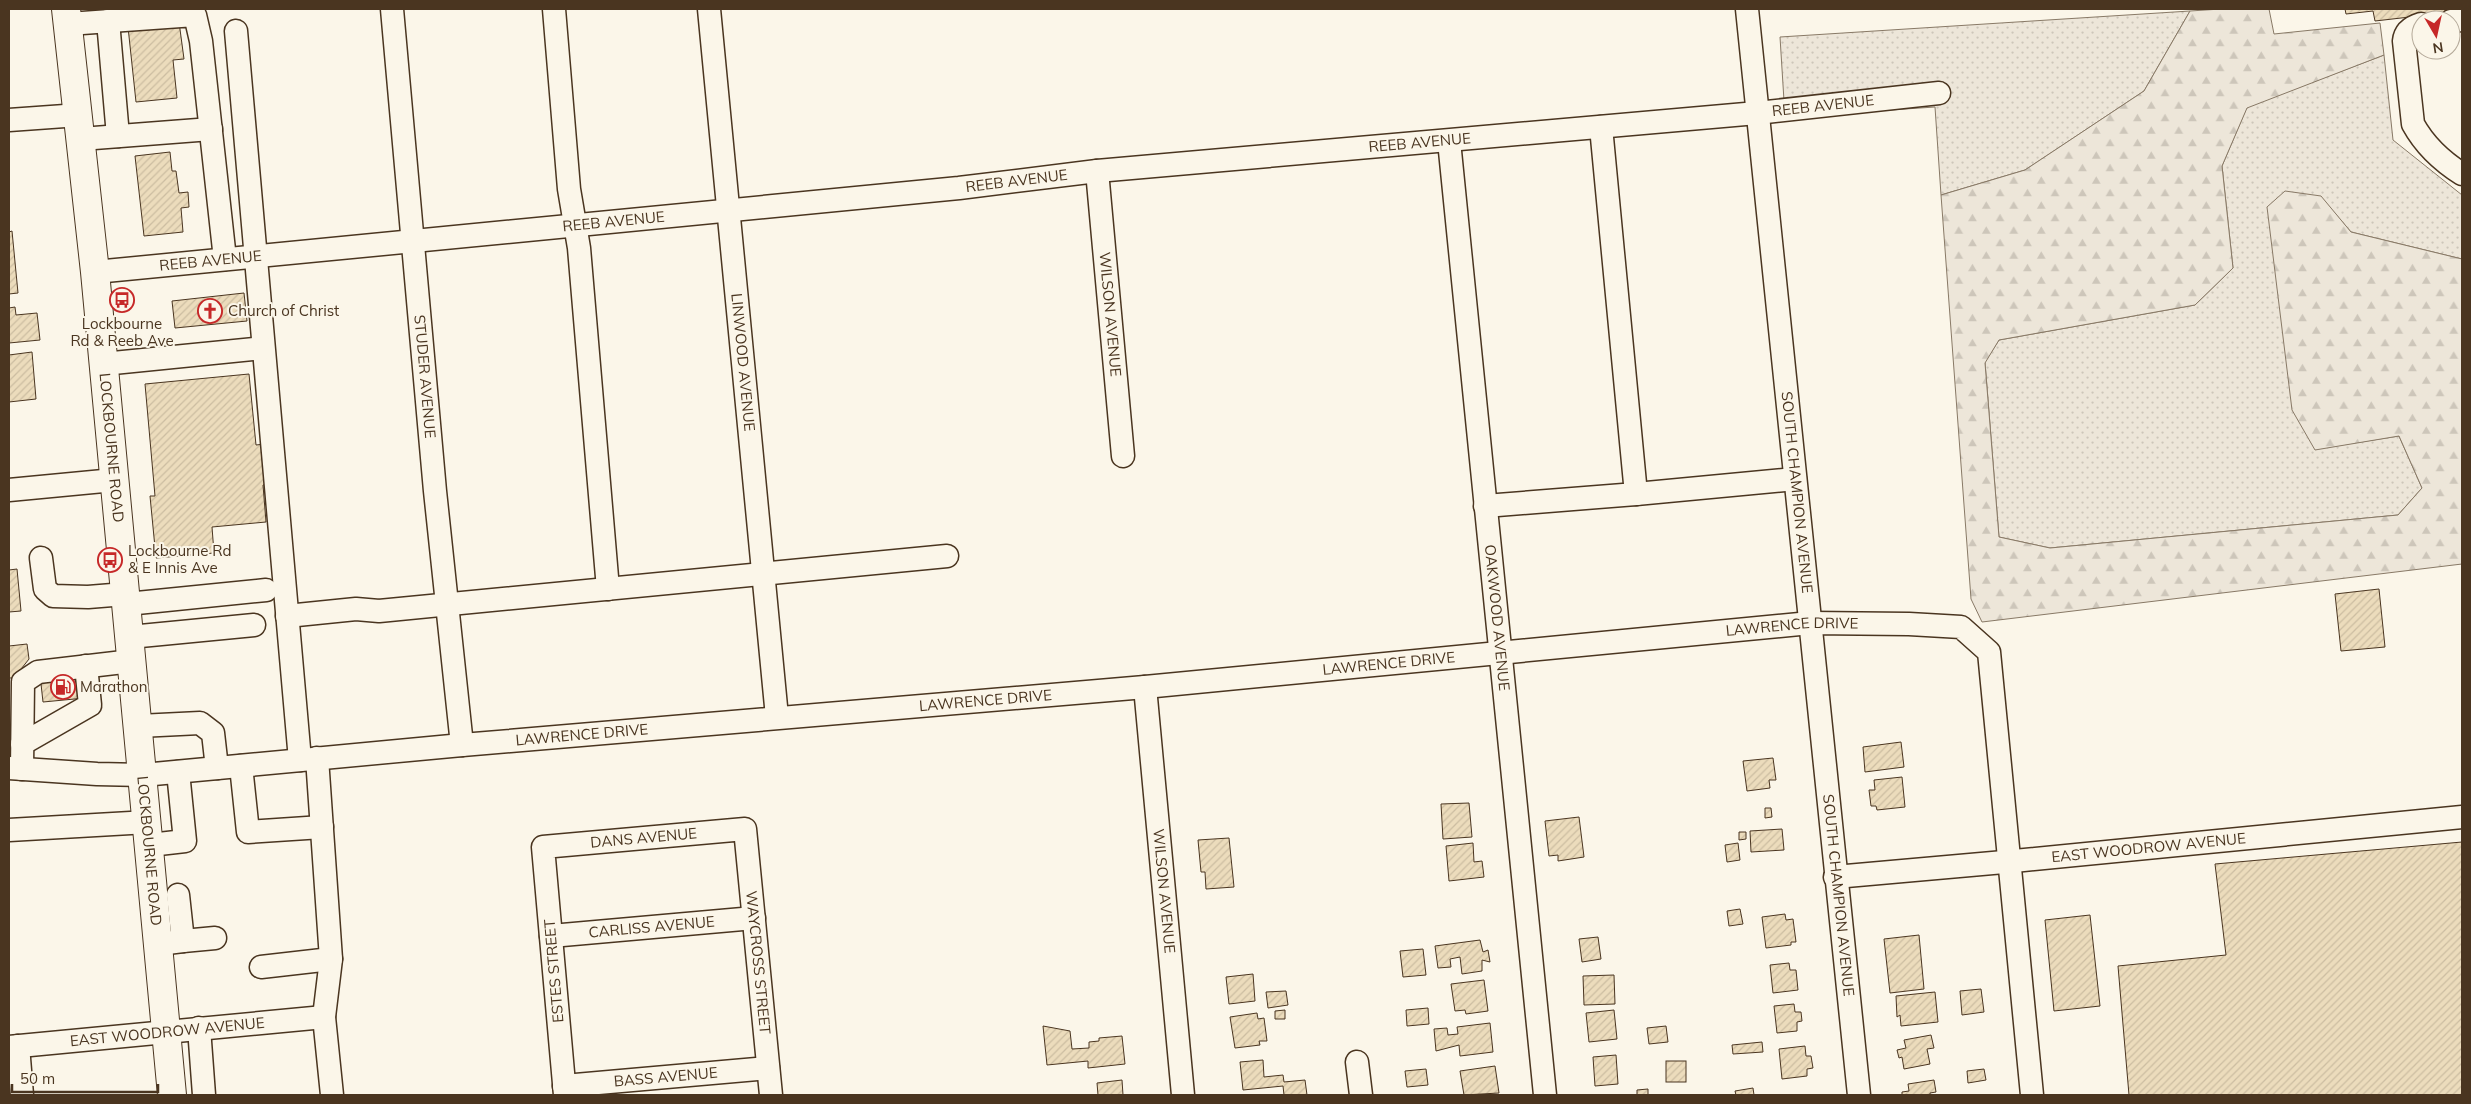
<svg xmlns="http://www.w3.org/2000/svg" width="2471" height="1104" font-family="Mulish,sans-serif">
  <defs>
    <pattern id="grass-dots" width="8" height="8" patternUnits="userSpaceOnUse" patternTransform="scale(1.25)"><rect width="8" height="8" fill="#ede6d9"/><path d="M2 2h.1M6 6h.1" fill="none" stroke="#cdc6ba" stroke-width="1.8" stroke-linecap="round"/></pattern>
    <pattern id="forest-firs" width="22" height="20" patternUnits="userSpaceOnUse" patternTransform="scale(1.25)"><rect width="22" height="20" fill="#ede6d9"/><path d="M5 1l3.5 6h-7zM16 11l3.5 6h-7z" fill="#cdc6ba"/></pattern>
    <pattern id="building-hatch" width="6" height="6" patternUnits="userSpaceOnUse" patternTransform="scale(1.25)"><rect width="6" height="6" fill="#ecdcbc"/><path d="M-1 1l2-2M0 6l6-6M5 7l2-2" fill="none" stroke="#ccbda1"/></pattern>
  </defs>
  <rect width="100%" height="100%" fill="#fbf6e9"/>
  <!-- grass -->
  <g fill="url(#grass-dots)" stroke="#887966">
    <path d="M2190,11l-46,80 -119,79 -84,25 -6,-88 -150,10 -5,-80z"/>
    <path d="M2384,55l9,85 69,55v64l-111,-27 -31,-36 -5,253 84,-13 23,52 -24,27 -348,33 -51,-11 -14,-175 14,-22 196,-35 38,-37 -11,-102 25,-59z"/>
  </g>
  <!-- forest -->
  <path fill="url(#forest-firs)" stroke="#887966" d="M2221,9h48l5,25 106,-11 4,32 -137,53 -25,58 11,102 -38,37 -196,35 -14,23 14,174 51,11 348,-33 24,-27 -23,-52 -84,14 -23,-40 -25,-203 18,-16 36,5 30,36 111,27v305l-480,58 -11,-23 -30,-404 84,-25 119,-79 46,-80z"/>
  <!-- building -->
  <g fill="url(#building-hatch)" stroke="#4a3520">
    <path d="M2345,9h117v2l-87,10 -2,-10 -27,3z"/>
    <path d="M179,22l5,37 -11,1 4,38 -41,4 -8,-75z"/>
    <path d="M170,152l2,19h4l3,22 9,-1 1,15 -8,1 2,24 -39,4 -9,-80z"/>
    <path d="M12,231l6,62 -9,1v-62z"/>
    <path d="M244,293l3,28 -72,7 -3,-27z"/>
    <path d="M15,307l1,8 21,-2 3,27 -31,3v-35z"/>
    <path d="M32,352l4,47 -27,3v-47z"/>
    <path d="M249,374l7,71 9,-1 4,40 -6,1 3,37 -54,5 2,26 -58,5 -6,-62h5l-10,-112z"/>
    <path d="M17,569l4,42 -12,1v-42z"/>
    <path d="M2379,589l6,58 -44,4 -6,-57z"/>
    <path d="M27,644l2,15 -15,19h-5v-32z"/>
    <path d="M83,672l2,26 -42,4 -3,-27z"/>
    <path d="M1901,742l3,25 -39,5 -2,-25z"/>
    <path d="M1773,758l3,22h-7l1,8 -23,3 -4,-30z"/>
    <path d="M1902,777l3,30 -28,3 -1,-4h-5l-2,-16h6l-1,-10z"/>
    <path d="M1469,803l3,34 -29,2 -2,-35z"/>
    <path d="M1765,808h6l1,9 -7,1z"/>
    <path d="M1579,817l5,40 -26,4v-6l-9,1 -4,-35z"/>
    <path d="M1782,829l2,21 -33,2 -1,-21z"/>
    <path d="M1739,832h7v7l-7,1z"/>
    <path d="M1229,838l5,49 -28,2 -1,-17h-4l-3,-32z"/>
    <path d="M2462,842v253h-333l-11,-129 108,-11 -11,-91z"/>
    <path d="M1473,843l1,19 8,-1 2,16 -35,4 -3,-35z"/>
    <path d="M1738,843l2,17 -13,2 -2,-17z"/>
    <path d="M1740,909l3,15 -14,2 -2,-15z"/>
    <path d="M1785,914l1,6 7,-1 3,23h-5v3l-25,3 -4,-31z"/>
    <path d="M2090,915l10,91 -46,5 -9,-91z"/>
    <path d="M1919,935l5,54 -34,4 -6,-54z"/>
    <path d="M1598,937l3,22 -19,3 -3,-23z"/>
    <path d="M1480,940l3,12 5,-2 2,12 -8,-2v11l-20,3 -2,-17 -10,2 1,8 -13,1 -3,-22z"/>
    <path d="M1423,949l3,26 -23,2 -3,-26z"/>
    <path d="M1789,963l1,7h6l2,20 -25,3 -3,-28z"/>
    <path d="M1253,974l2,27 -26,3 -3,-27z"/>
    <path d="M1614,975l1,29 -31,1 -1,-29z"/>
    <path d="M1484,980l4,31 -22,3 -1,-4 -10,1 -4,-27z"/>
    <path d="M1981,989l3,23 -22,3 -2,-24z"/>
    <path d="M1286,991l2,14 -20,3 -2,-16z"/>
    <path d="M1935,992l3,30 -37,4 -1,-11 -3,2 -1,-21z"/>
    <path d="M1794,1004l1,8h6l1,9 -5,1v9l-20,2 -3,-27z"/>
    <path d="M1428,1008l1,16 -22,2 -1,-16z"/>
    <path d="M1285,1010v9h-10v-8z"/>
    <path d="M1614,1010l3,29 -28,3 -3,-29z"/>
    <path d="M1257,1013l1,6 6,-1 3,23h-8l1,4 -25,3 -5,-31z"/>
    <path d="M1490,1023l3,29 -33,4 -1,-11 -23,6 -2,-22 13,-1 1,7 10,-1 -1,-7z"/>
    <path d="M1043,1026l27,5 2,18 17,-1v-6l10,-1v-3l23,-2 3,28 -37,4v-7l-41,4z"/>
    <path d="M1666,1026l2,16 -19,2 -2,-16z"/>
    <path d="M1931,1035l3,13 -7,1 3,15 -26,5 -2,-12 -3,1 -2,-8 9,-2 -2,-8z"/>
    <path d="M1762,1042l1,10 -30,2 -1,-9z"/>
    <path d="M1805,1046l1,10h5l2,12 -6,1v7l-25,3 -3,-30z"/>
    <path d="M1616,1055l2,29 -23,2 -2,-29z"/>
    <path d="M1263,1060l1,17 19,-2 1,7 21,-2 2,15h-23l-1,-9 -40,4 -3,-28z"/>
    <rect x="1666" y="1061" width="20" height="21"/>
    <path d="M1495,1066l4,27 -35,2 -4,-24z"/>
    <path d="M1426,1069l2,16 -21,2 -2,-16z"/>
    <path d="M1984,1069l2,11 -18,3 -1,-12z"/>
    <path d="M1122,1080l1,15h-25l-1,-12z"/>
    <path d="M1934,1080l2,12 -6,1v2h-28v-3l7,-1 -1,-7z"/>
    <path d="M1753,1088l1,7h-18l-1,-4z"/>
    <path d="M1648,1089v6h-11v-5z"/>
  </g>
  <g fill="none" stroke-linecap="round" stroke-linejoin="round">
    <defs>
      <g id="minor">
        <path id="s1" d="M392,9l43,482 27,254"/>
        <path d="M554,9l15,180 10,59 29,341"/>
        <path id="s2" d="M709,9l68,708"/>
        <path id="s3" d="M1747,9l112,1086"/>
        <path d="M108,21l10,115"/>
        <path d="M2451,21l11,-1"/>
        <path d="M68,24l127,-9 6,26 24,218"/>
        <path d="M2421,24c-10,3 -16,7 -17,17l9,83c11,20 30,38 49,50"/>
        <path d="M236,31l64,729"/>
        <path d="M9,120l70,-5"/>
        <path d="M81,139l130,-10"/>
        <path id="s4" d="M1449,141l96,954"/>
        <path id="s5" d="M1097,171l26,285"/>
        <path id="s6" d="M95,272l864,-84 138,-17 660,-58 182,-20"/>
        <path d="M103,364l160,-16"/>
        <path d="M9,490l105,-10"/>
        <path d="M1636,494l159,-15"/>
        <path d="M1485,506l151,-12 -35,-367"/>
        <path d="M41,558l4,31 8,7 35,1 37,-3"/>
        <path d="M127,604l139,-14"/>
        <path d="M287,616l69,-7 23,2 568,-55"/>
        <path d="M130,637l124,-12"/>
        <path id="s7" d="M1145,687l38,408"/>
        <path d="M139,726l61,-3 13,10 4,35"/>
        <path d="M22,744l68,-39 -4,-39"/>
        <path d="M241,766l7,66 74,-5"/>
        <path id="s8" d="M9,768l88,6 46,1 319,-30 683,-58 665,-64 99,1 52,3 28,25 43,443"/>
        <path d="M22,769l1,-87 15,-10 94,-11"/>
        <path d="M9,830l139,-8"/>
        <path d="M150,845l35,-4 -7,-69"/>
        <path id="s9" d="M1835,877l169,-15 458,-45"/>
        <path id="s10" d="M551,936l203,-18"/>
        <path d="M183,941l32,-3"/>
        <path d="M159,944l24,-3 -5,-46"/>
        <path d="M331,959l-7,58 8,78"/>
        <path d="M261,967l70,-8 -14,-201"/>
        <path d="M199,1028l5,67"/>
        <path d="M18,1046l4,49"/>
        <path id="s11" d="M9,1047l315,-30"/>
        <path d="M1357,1062l4,33"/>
        <path id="s12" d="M564,1086l204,-18"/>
        <path id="s13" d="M565,1095l-22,-248 202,-18 26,266"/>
      </g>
      <g id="major">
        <path id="s14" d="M66,9l29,263 77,823"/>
      </g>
    </defs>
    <!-- minor casing -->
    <use href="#minor" stroke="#4a3520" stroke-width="25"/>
    <!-- major casing -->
    <use href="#major" stroke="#4a3520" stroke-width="30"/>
    <!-- minor -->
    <use href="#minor" stroke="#fbf6e9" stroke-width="22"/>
    <!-- major -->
    <use href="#major" stroke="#fbf6e9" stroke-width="28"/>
  </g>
  <!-- icons -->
  <defs>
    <symbol id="bus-ring" viewBox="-11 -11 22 22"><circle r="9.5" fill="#fbf6e9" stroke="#c62828" stroke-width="1.5"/><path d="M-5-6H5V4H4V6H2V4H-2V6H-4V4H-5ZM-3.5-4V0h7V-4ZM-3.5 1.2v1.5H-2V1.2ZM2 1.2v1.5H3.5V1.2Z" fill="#c62828"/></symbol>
    <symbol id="church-ring" viewBox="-11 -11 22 22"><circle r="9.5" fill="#fbf6e9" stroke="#c62828" stroke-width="1.5"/><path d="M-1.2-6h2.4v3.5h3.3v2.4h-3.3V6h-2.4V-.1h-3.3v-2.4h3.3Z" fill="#c62828"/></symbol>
    <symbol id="fuel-ring" viewBox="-11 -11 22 22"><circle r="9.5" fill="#fbf6e9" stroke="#c62828" stroke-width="1.5"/><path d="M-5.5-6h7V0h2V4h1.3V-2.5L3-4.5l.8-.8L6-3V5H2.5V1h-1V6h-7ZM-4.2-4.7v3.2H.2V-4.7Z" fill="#c62828"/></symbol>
  </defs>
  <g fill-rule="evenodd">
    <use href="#bus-ring" x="108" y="286" width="28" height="28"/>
    <use href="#church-ring" x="196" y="297" width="28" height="28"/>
    <use href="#bus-ring" x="96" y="546" width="28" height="28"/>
    <use href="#fuel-ring" x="49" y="673" width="28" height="28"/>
  </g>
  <g text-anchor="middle" stroke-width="4" stroke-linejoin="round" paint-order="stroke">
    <!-- street labels -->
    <g font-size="15" fill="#4a3520" stroke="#fbf6e9">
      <text dy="5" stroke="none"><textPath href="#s6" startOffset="1736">REEB AVENUE</textPath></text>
      <text dy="5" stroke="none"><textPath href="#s6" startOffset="1331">REEB AVENUE</textPath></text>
      <text dy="5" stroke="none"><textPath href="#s6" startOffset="926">REEB AVENUE</textPath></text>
      <text dy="5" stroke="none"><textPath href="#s6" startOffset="521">REEB AVENUE</textPath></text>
      <text dy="5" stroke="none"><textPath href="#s6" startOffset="116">REEB AVENUE</textPath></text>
      <text dy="5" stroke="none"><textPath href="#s5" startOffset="144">WILSON AVENUE</textPath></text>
      <text dy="5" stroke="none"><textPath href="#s2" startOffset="355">LINWOOD AVENUE</textPath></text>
      <text dy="5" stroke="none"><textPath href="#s1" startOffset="369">STUDER AVENUE</textPath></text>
      <text dy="5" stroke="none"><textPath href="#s14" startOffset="441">LOCKBOURNE ROAD</textPath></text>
      <text dy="5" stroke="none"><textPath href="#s3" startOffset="486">SOUTH CHAMPION AVENUE</textPath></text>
      <text dy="5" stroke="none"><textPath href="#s4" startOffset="479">OAKWOOD AVENUE</textPath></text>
      <text dy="5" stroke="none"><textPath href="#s8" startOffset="1790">LAWRENCE DRIVE</textPath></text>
      <text dy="5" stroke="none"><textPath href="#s8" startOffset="1385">LAWRENCE DRIVE</textPath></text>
      <text dy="5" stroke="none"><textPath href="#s8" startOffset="980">LAWRENCE DRIVE</textPath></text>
      <text dy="5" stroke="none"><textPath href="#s8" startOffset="575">LAWRENCE DRIVE</textPath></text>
      <text dy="5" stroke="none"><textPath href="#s13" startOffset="350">DANS AVENUE</textPath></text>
      <text dy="5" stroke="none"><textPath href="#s9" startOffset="315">EAST WOODROW AVENUE</textPath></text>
      <text dy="5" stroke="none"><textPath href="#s14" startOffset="846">LOCKBOURNE ROAD</textPath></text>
      <text dy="5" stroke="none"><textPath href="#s7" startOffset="205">WILSON AVENUE</textPath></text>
      <text dy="5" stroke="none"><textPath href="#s3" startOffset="891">SOUTH CHAMPION AVENUE</textPath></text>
      <text dy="5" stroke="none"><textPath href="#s10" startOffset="101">CARLISS AVENUE</textPath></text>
      <text dy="5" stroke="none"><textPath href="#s13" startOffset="586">WAYCROSS STREET</textPath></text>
      <text transform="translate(554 971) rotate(-95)" y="5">ESTES STREET</text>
      <text dy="5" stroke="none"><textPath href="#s11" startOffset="159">EAST WOODROW AVENUE</textPath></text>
      <text dy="5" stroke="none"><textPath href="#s12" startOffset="102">BASS AVENUE</textPath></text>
    </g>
    <!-- poi labels -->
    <g font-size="15" fill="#4a3520" stroke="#fbf6e9" text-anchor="start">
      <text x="228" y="316">Church of Christ</text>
      <text x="122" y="329" text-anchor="middle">Lockbourne<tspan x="122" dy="17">Rd &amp; Reeb Ave</tspan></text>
      <text x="128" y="556">Lockbourne Rd<tspan x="128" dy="17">&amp; E Innis Ave</tspan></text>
      <text x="80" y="692">Marathon</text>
    </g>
  </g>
  <!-- border -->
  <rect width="2471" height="1104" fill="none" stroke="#4a3520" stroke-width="20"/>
  <!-- north arrow -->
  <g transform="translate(2436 35) rotate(171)"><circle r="24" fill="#fbf6e9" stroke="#b4a999"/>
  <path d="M0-4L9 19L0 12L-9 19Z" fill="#c62828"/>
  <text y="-8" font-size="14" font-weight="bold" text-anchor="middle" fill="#4a3520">N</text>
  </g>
  <!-- scale -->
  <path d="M12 1084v8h146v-8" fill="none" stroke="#4a3520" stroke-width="2.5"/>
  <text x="20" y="1084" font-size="15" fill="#4a3520" stroke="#fbf6e9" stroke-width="4" paint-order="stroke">50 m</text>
</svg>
